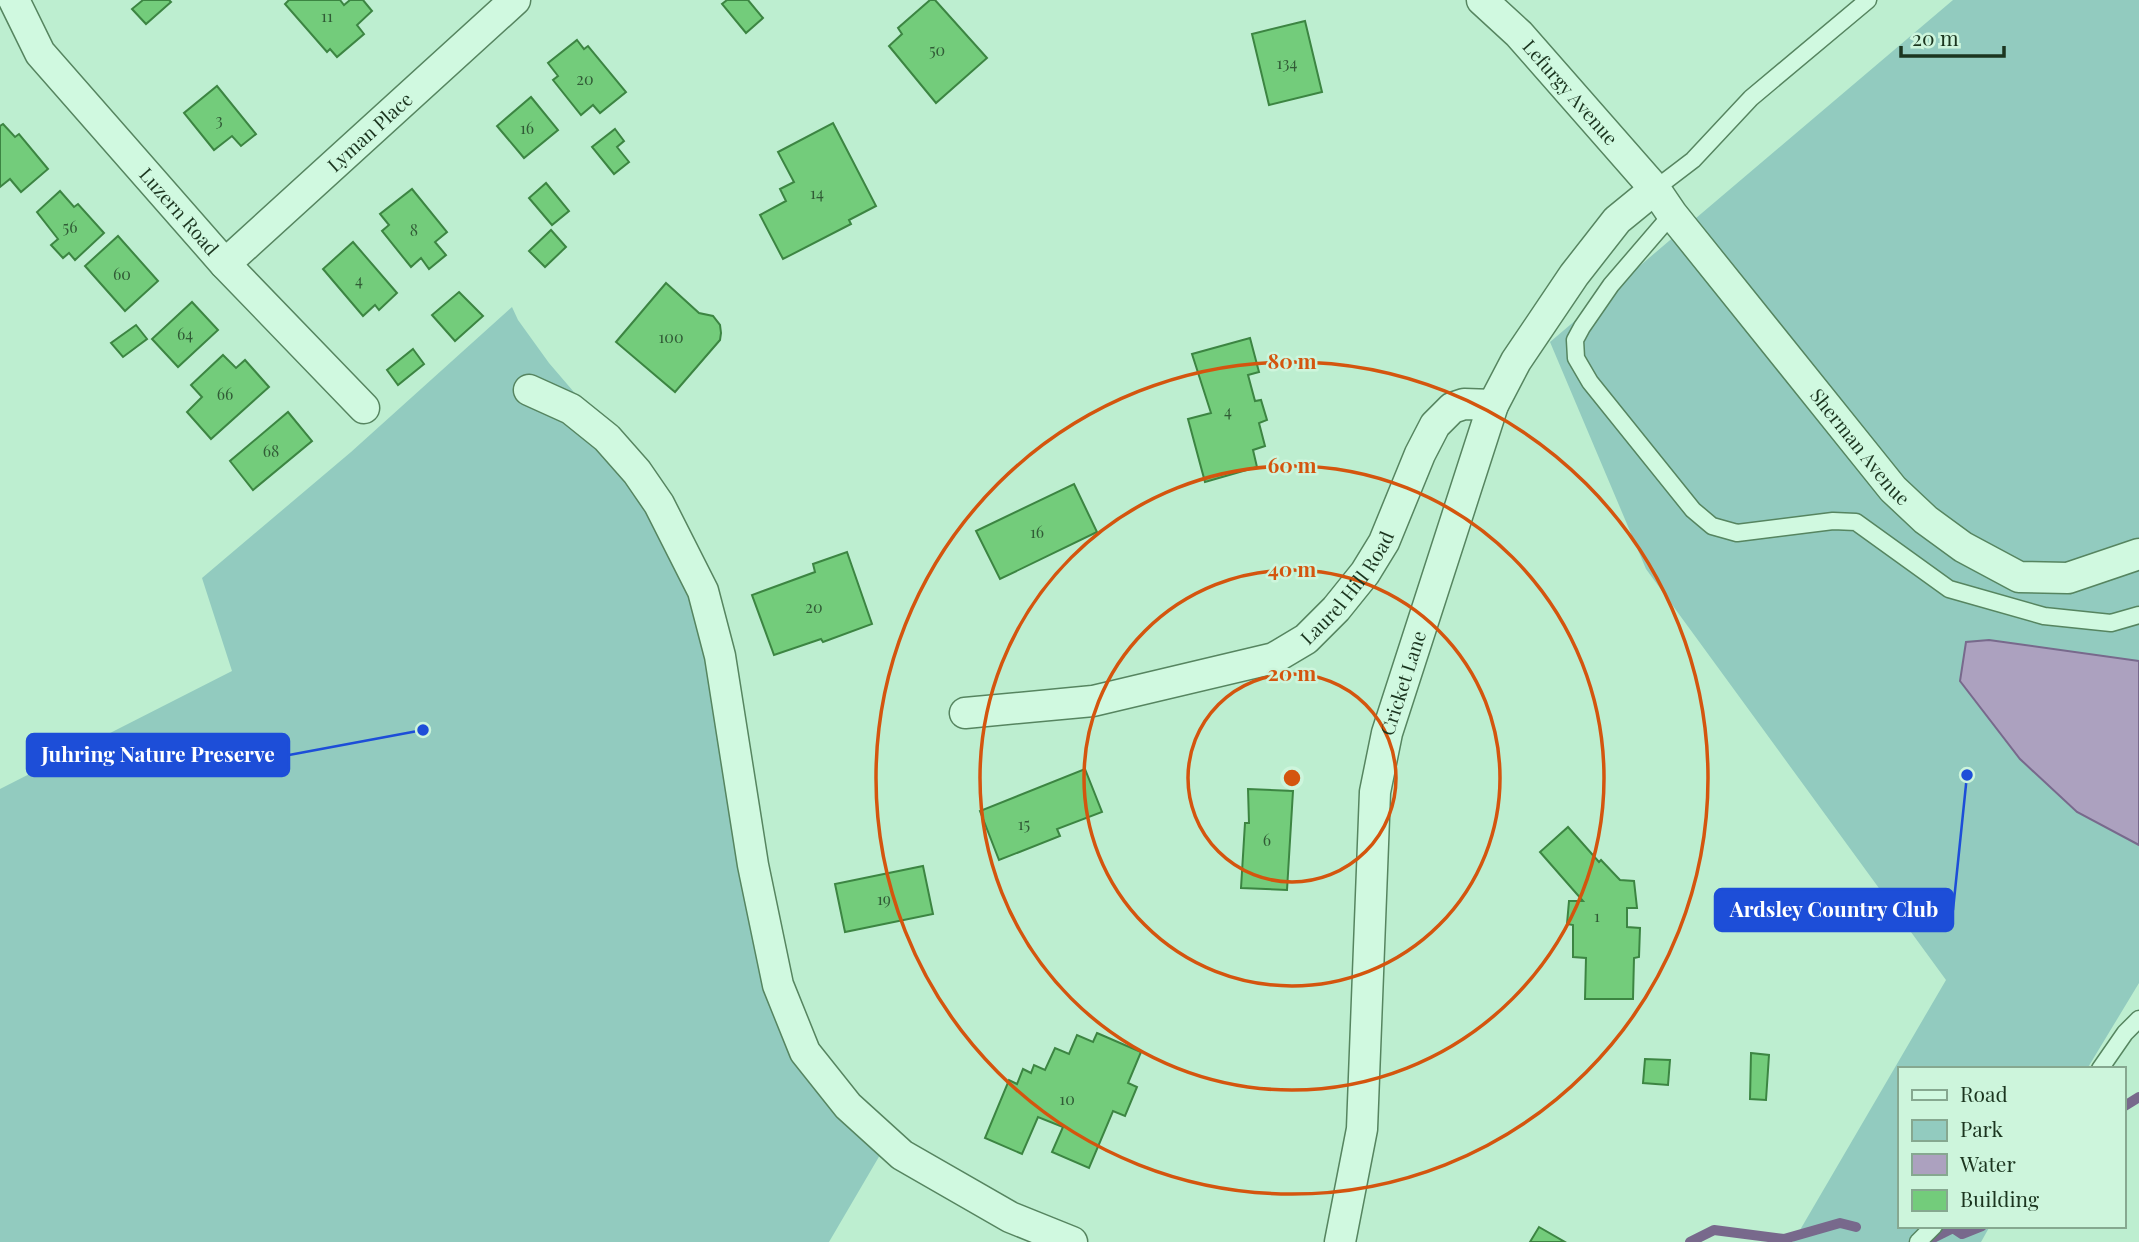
<svg xmlns="http://www.w3.org/2000/svg" width="2139" height="1242" font-family="'Playfair Display',serif">
  <rect width="100%" height="100%" fill="#bdeed0"/>
  <!-- green -->
  <g fill="#92cbbf">
    <path d="M1953,0h186v983l-52,86h-188v157h91l-9,16h-188l153,-262 -300,-411 -96,-227z"/>
    <path d="M512,307l6,13 31,43 66,77 72,104 118,508 82,91 -58,99h-829v-453l232,-118 -30,-93 149,-126z"/>
  </g>
  <!-- water -->
  <path fill="#aca1bf" stroke="#78698c" stroke-width="2" d="M1989,640l150,21v184l-62,-33 -57,-53 -60,-78 6,-39z"/>
  <g fill="none" stroke-linecap="round" stroke-linejoin="round">
    <!-- stream -->
    <g stroke="#78698c" stroke-width="10">
      <path d="M2123,1107l16,-10"/>
      <path d="M1931,1239l22,-11 9,6 20,-8"/>
      <path d="M1690,1242l24,-12 70,9 56,-16 16,4"/>
    </g>
  </g>
  <!-- building -->
  <g fill="#73cc7b" stroke="#3c8542" stroke-width="2">
    <path d="M143,0h26l2,2 -25,22 -14,-15z"/>
    <path d="M289,0h51l4,5 6,-5h13l9,11 -15,14 7,9 -27,23 -7,-8 -3,3 -42,-48z"/>
    <path d="M727,0h21l15,18 -17,15 -24,-29z"/>
    <path d="M930,0h5l52,58 -51,45 -47,-57 13,-12 -4,-6z"/>
    <path d="M1305,21l17,71 -53,13 -17,-71z"/>
    <path d="M577,40l7,9 4,-3 38,46 -26,21 -7,-8 -12,10 -28,-35 5,-4 -10,-13z"/>
    <path d="M217,86l39,48 -15,12 -9,-10 -18,14 -30,-37z"/>
    <path d="M531,97l27,33 -34,28 -27,-32z"/>
    <path d="M833,123l43,83 -27,14 2,4 -68,35 -23,-44 26,-14 -6,-12 14,-7 -16,-30z"/>
    <path d="M3,124l12,13 4,-3 29,35 -27,23 -11,-13 -10,8v-61z"/>
    <path d="M615,129l9,12 -7,6 12,15 -15,12 -22,-27z"/>
    <path d="M546,183l23,28 -17,14 -23,-27z"/>
    <path d="M412,189l35,43 -12,10 11,13 -17,14 -8,-11 -10,9 -29,-36 7,-6 -9,-11z"/>
    <path d="M60,191l14,16 4,-3 26,29 -29,27 -6,-7 -6,5 -12,-13 7,-6 -21,-27z"/>
    <path d="M551,230l15,17 -21,20 -16,-16z"/>
    <path d="M118,236l40,45 -33,30 -40,-45z"/>
    <path d="M353,242l44,51 -18,17 -4,-5 -12,11 -40,-47z"/>
    <path d="M666,283l33,30 14,3 7,9 1,8 -1,7 -45,52 -59,-50z"/>
    <path d="M459,292l24,24 -28,25 -23,-26z"/>
    <path d="M192,302l26,28 -40,37 -26,-28z"/>
    <path d="M136,325l11,14 -24,18 -12,-14z"/>
    <path d="M1250,338l9,34 -11,3 7,26 6,-1 6,20 -8,3 6,23 -12,4 4,17 -52,15 -17,-63 23,-6 -19,-59z"/>
    <path d="M413,349l11,15 -26,21 -11,-15z"/>
    <path d="M223,355l13,13 9,-8 24,27 -58,52 -24,-27 15,-15 -11,-12z"/>
    <path d="M288,412l24,29 -59,49 -23,-29z"/>
    <path d="M1074,484l23,48 -97,47 -24,-48z"/>
    <path d="M847,552l25,72 -49,18 -2,-3 -47,16 -22,-60 63,-23 -2,-8z"/>
    <path d="M1085,769l17,43 -45,17 3,7 -61,24 -19,-49z"/>
    <path d="M1248,789l45,2 -6,99 -46,-2 4,-65h4z"/>
    <path d="M1568,827l31,35 2,-2 19,20 14,1 3,27h-10v19l13,1 -1,29 -5,1 -1,41h-48l1,-41 -13,-1v-32l-6,-1 2,-23h14l-43,-49z"/>
    <path d="M923,866l10,48 -88,18 -10,-48z"/>
    <path d="M1097,1033l44,19 -13,31 9,4 -12,29 -12,-5 -24,57 -37,-16 11,-25 -25,-10 -16,37 -37,-16 24,-58 8,4 6,-15 8,4 3,-8 11,5 10,-22 14,6 8,-19 16,7z"/>
    <path d="M1751,1053l18,2 -3,45 -16,-1z"/>
    <path d="M1645,1059l25,1 -2,25 -25,-2z"/>
    <path d="M1539,1227l26,15h-35z"/>
  </g>
  <g fill="none" stroke-linecap="round" stroke-linejoin="round">
    <defs>
      <g id="lane">
        <path d="M1655,189l38,-29 58,-62 117,-98"/>
        <path d="M1672,214l-61,71 -29,42 -7,13 1,18 14,24 103,128 19,16 25,7 96,-12 23,1 93,67 95,27 67,7 28,-8"/>
        <path d="M2100,1069l25,-36 14,-14"/>
        <path d="M1918,1242l16,-16"/>
      </g>
      <g id="street">
        <path id="s1" d="M14,0l26,53 185,211 139,144"/>
        <path id="s2" d="M1482,0l37,34 136,155 17,25 221,275 33,31 37,27 56,30 49,1 71,-24"/>
        <path id="s3" d="M225,264l290,-264"/>
        <path d="M529,390l42,19 36,29 30,34 22,32 44,87 17,65 33,209 25,120 27,67 43,54 54,49 108,62 62,25"/>
        <path id="s4" d="M965,713l128,-12 181,-43 32,-19 30,-30 29,-36 19,-31 36,-88 15,-29 17,-17 12,-4 29,1"/>
        <path id="s5" d="M1340,1242l22,-113 13,-337 12,-59 106,-328 23,-44 58,-86 43,-55 38,-31"/>
      </g>
    </defs>
    <!-- lane casing -->
    <use href="#lane" stroke="#568560" stroke-width="19"/>
    <!-- street casing -->
    <use href="#street" stroke="#568560" stroke-width="33"/>
    <!-- lane -->
    <use href="#lane" stroke="#d0f9e0" stroke-width="16"/>
    <!-- street -->
    <use href="#street" stroke="#d0f9e0" stroke-width="30"/>
  </g>
  <!-- distance rings -->
  <g fill="none" stroke="#d4550e" stroke-width="3.5">
    <circle cx="1292" cy="778" r="104"/>
    <circle cx="1292" cy="778" r="208"/>
    <circle cx="1292" cy="778" r="312"/>
    <circle cx="1292" cy="778" r="416"/>
  </g>
  <g text-anchor="middle" stroke-width="5" stroke-linejoin="round" paint-order="stroke">
    <!-- number labels -->
    <g font-size="16" fill="#315b36">
      <text x="327" y="22">11</text>
      <text x="937" y="56">50</text>
      <text x="1287" y="69">134</text>
      <text x="585" y="85">20</text>
      <text x="219" y="126">3</text>
      <text x="527" y="134">16</text>
      <text x="817" y="199">14</text>
      <text x="70" y="233">56</text>
      <text x="414" y="236">8</text>
      <text x="122" y="280">60</text>
      <text x="359" y="286">4</text>
      <text x="185" y="340">64</text>
      <text x="671" y="343">100</text>
      <text x="225" y="400">66</text>
      <text x="1228" y="417">4</text>
      <text x="271" y="457">68</text>
      <text x="1037" y="538">16</text>
      <text x="814" y="613">20</text>
      <text x="1024" y="830">15</text>
      <text x="1267" y="846">6</text>
      <text x="884" y="905">19</text>
      <text x="1597" y="922">1</text>
      <text x="1067" y="1105">10</text>
    </g>
    <!-- street labels -->
    <g font-size="19" fill="#1b351f" stroke="#cdf5dc">
      <text dy="7" stroke="none"><textPath href="#s2" startOffset="128">Lefurgy Avenue</textPath></text>
      <text dy="7" stroke="none"><textPath href="#s3" startOffset="196">Lyman Place</textPath></text>
      <text dy="7" stroke="none"><textPath href="#s1" startOffset="270">Luzern Road</textPath></text>
      <text dy="7" stroke="none"><textPath href="#s2" startOffset="586">Sherman Avenue</textPath></text>
      <text dy="7" stroke="none"><textPath href="#s4" startOffset="418">Laurel Hill Road</textPath></text>
      <text dy="7" stroke="none"><textPath href="#s5" startOffset="565">Cricket Lane</textPath></text>
    </g>
  </g>
  <circle cx="1292" cy="778" r="10" fill="#d4550e" stroke="#cdf5dc" stroke-width="3.5"/>
  <g font-size="21" text-anchor="middle" font-weight="bold" fill="#d4550e" stroke="#cdf5dc" stroke-width="5" stroke-linejoin="round" paint-order="stroke">
    <text x="1292" y="369">80 m</text>
    <text x="1292" y="473">60 m</text>
    <text x="1292" y="577">40 m</text>
    <text x="1292" y="681">20 m</text>
  </g>
  <!-- callouts -->
  <path fill="none" stroke="#1d4ed8" stroke-width="2.5" d="M423 730L289 755M1967 775L1953 910"/>
  <g fill="#1d4ed8" stroke="#cdf5dc" stroke-width="2.5">
    <circle cx="423" cy="730" r="7"/>
    <circle cx="1967" cy="775" r="7"/>
  </g>
  <g fill="#1d4ed8" stroke="#1d4ed8" stroke-width="2.5">
    <rect x="27" y="734" width="262" height="42" rx="7"/>
    <rect x="1715" y="889" width="238" height="42" rx="7"/>
  </g>
  <g font-size="21" text-anchor="middle" font-weight="bold" fill="#fff">
    <text x="158" y="762">Juhring Nature Preserve</text>
    <text x="1834" y="917">Ardsley Country Club</text>
  </g>
  <!-- legend -->
  <rect x="1898" y="1067" width="228" height="161" fill="#cdf5dc" stroke="#86a890" stroke-width="2"/>
  <rect x="1912" y="1090" width="35" height="10" fill="#d0f9e0" stroke="#86a890" stroke-width="2"/>
  <text x="1960" y="1102" font-size="21" fill="#1b351f">Road</text>
  <rect x="1912" y="1120" width="35" height="21" fill="#92cbbf" stroke="#86a890" stroke-width="2"/>
  <text x="1960" y="1137" font-size="21" fill="#1b351f">Park</text>
  <rect x="1912" y="1154" width="35" height="21" fill="#aca1bf" stroke="#86a890" stroke-width="2"/>
  <text x="1960" y="1172" font-size="21" fill="#1b351f">Water</text>
  <rect x="1912" y="1190" width="35" height="21" fill="#73cc7b" stroke="#86a890" stroke-width="2"/>
  <text x="1960" y="1207" font-size="21" fill="#1b351f">Building</text>
  <!-- scale -->
  <path d="M1901 46v10h103v-10" fill="none" stroke="#1b351f" stroke-width="3.5"/>
  <text x="1912" y="46" font-size="21" fill="#1b351f" stroke="#cdf5dc" stroke-width="5" paint-order="stroke">20 m</text>
</svg>
